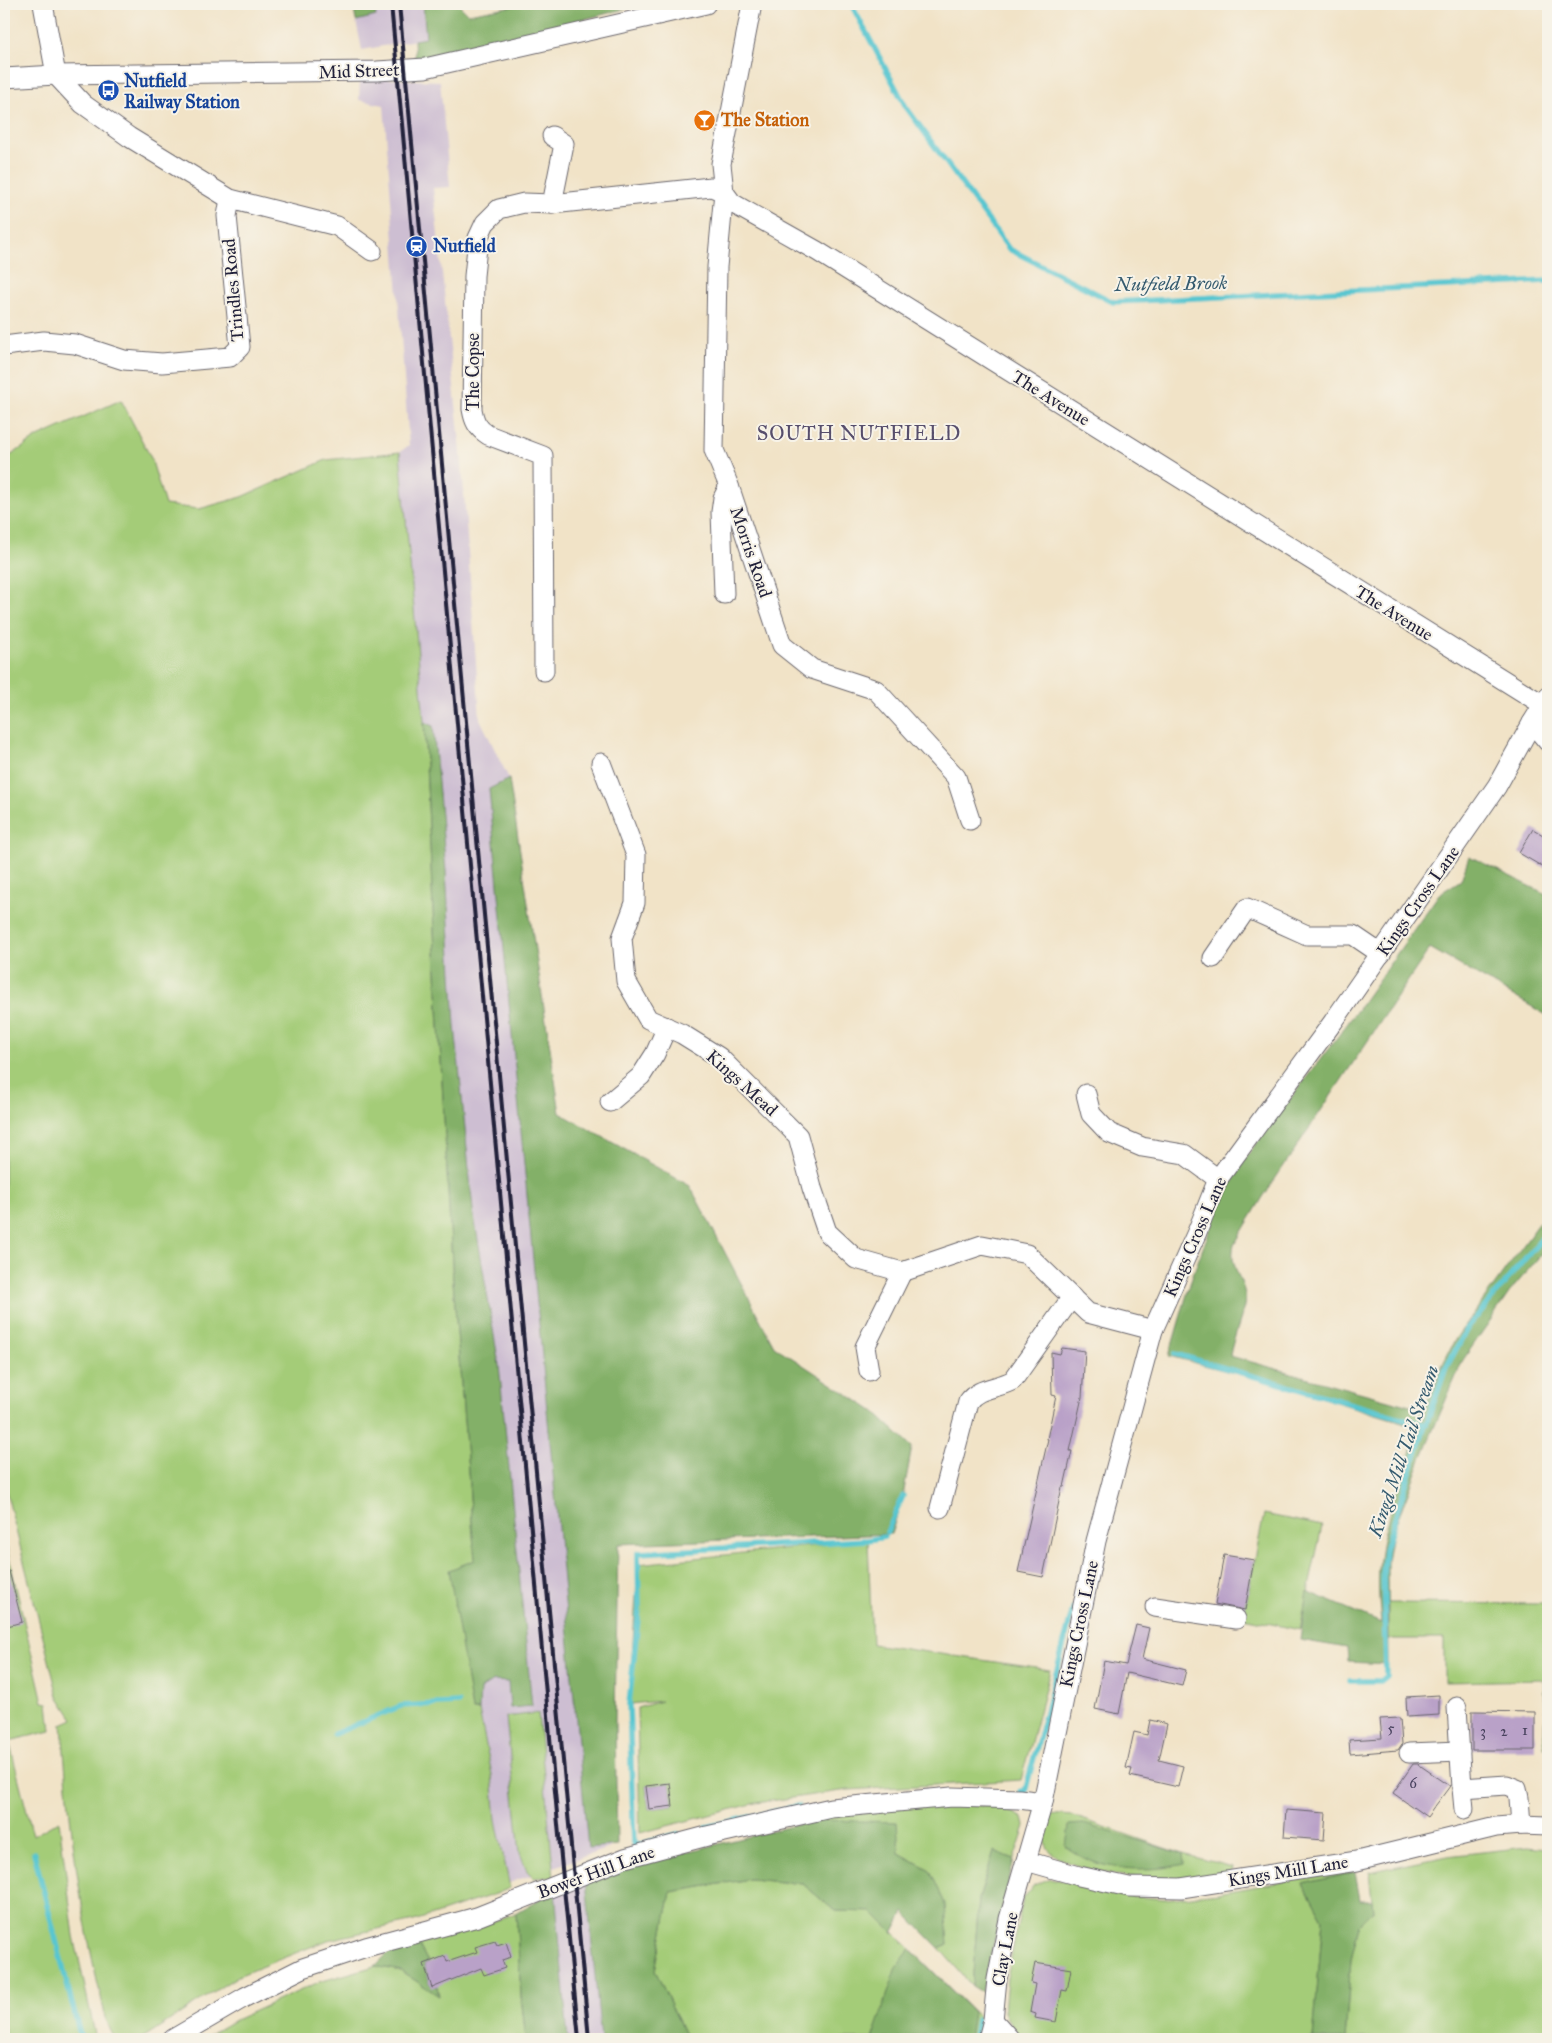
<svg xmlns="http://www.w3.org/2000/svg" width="1552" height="2043" font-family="'IM FELL Great Primer',serif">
  <rect width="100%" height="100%" fill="#f7f3e8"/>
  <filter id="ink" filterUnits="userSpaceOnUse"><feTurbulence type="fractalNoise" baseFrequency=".02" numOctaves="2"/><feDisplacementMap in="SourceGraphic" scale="10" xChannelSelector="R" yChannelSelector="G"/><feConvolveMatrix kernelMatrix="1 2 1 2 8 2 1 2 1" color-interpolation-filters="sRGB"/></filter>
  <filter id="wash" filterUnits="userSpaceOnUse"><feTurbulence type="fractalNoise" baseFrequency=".0096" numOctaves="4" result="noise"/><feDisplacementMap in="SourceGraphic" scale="20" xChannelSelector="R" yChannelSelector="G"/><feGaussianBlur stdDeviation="1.12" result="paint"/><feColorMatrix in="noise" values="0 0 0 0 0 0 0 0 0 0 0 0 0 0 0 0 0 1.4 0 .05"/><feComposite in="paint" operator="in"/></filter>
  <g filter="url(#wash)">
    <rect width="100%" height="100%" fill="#f1e3c7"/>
    <!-- industrial -->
    <g fill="#cdbed2">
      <path d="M374,4h48l4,34 -64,12 -6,-29 20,-5z"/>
      <path d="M360,78l80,3 10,106 -17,1 28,264 19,267 29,60 106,942 2,124 -108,38 -13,-63 -2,-25 -15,-85 -4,-150 -39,-589 -12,-250 -24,-269 9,-7 -25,-340 -25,-5z"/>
      <path d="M586,1881l15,158h-33l-13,-149z"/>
    </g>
    <!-- green -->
    <g fill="#a4cc78" stroke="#63775a" fill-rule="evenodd">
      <path d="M121,400l30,58 14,47 34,4 43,-12 84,-37 74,-8 24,269 12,250 17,310 22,279 -25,10 22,140h7l13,65 4,45 14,68 -14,6 -82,27 -86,19 -90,36 -97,63h-25c-11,-13 -13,-37 -18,-54 -20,-86 -30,-173 -36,-261l11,-5 -15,-23 -54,-213v-1023l34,-23z"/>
      <path d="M1264,1514l58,12 -22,104 -57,-12z"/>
      <path d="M4,1536l39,166 5,1 3,28 -42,10 24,95 26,-15 15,115 22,103h-92z"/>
      <path d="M868,1540l4,104 178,26 -29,110 -173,10 -92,13 -116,30 -3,-125 24,-7 -32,3 9,-140zM670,1783l3,23 -24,3 -3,-23z"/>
      <path d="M1388,1603l160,1v144h-4l1,-68 -101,2v-43h-56z"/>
      <path d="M538,1713l16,164 -20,1 -7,-7 -7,-18 -14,-136z"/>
      <path d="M952,1804c24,2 50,0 71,14l2,8 -11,33 -20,-8 -15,48 -7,87 -33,-38 9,-4 -18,-74 -31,-17 -83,-33 15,-7z"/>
      <path d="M1049,1814l24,2 110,38 49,13 -1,5c-16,2 -33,7 -49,8 -27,1 -126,-7 -136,-36 -3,-10 0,-20 3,-30z"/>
      <path d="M1527,1847l21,2v190h-203l6,-80 8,-34 14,-14 -4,-39 78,-16z"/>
      <path d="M1346,1871l9,1 -51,12 19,35 -10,120h-290l-12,-13 -7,-14 3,-34 16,-79 11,-14 17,-7 78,18 36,3 53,-6z"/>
      <path d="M750,1879l53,5 32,27h37l109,108 -2,20h-292l-32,-69 16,-78z"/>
      <path d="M516,1913l5,83 5,43h-324l33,-19 84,-38 56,-16 26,5 38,25 -2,-10 -5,2 -8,-24 4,-2 -10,-18 63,-18z"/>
    </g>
    <!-- forest -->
    <g fill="#83b068" stroke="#526952">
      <path d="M353,4h21l2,12 -20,5z"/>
      <path d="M423,4h35l10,10 56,-10h121l-230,57 -1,-21 12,-2z"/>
      <path d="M424,722l9,4 13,145 9,155 18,184 26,155 33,341 -22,2 -2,-26 -14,-1 -14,8 -1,21h-7l-23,-140 26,-10 -22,-279 -17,-310z"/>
      <path d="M509,779l51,334 130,73 84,160 99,65 39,36 -9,49 -12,38 -273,10 -3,177 2,124 -29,3 -99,-1059z"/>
      <path d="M1469,856l79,39v121l-118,-68 -167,249 -29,48c-5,19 7,31 11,49 2,14 -13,45 -15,62l194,54 19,-46 13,-26 92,-127v35l-39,47 -46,67 -36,84 -35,89 -5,27 1,104 -40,-2 -1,-14 -47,-8 7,-49 74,32c-2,-21 -4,-43 -1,-64 4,-41 26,-92 39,-132l-146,-44 -104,-27 23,-79 31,-82 14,-26 111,-146 91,-129 22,-14z"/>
      <path d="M816,1820l81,2 2,31 31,17 15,34 3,40 -9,4 -35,-36 -11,21 -21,-21 -37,-1 -32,-27 -53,-5 -79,13 -16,78 32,69h-86l-15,-158 84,-25z"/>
      <path d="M1084,1824l99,30 1,10c-26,7 -68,7 -93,-3 -9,-3 -17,-9 -25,-14l3,-22z"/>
      <path d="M994,1851l20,8 -32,133 -10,-6 7,-87z"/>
      <path d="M1355,1872l5,28h12l1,11 -14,14 -8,34 -6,80h-32l10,-120 -19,-35z"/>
      <path d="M555,1890l13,149h-42l-5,-43 -5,-83z"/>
      <path d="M418,1944l10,18 -4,2 8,23 5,-1 2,10 -38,-25 -26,-5 12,-12z"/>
      <path d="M910,1949l63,63 -4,27h-44l-1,-5 -21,5h-31l25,-72z"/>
    </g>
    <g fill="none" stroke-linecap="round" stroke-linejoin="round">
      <!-- stream -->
      <g stroke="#59c6d0" stroke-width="5.5">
        <path d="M851,4l55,103 103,142 104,53 435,-21"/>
        <path d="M1175,1354l251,71"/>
        <path d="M887,1532l16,-36"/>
        <path d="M1350,1681h30l6,-5 -3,-103 2,-24 38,-117 23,-64 22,-41 80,-96"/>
        <path d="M334,1734l67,-28 57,-3"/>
        <path d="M1021,1791l4,1 48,-183"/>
        <path d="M707,1827l91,-21"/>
        <path d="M678,1834l-44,12 -5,-142 10,-95 -1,-56 230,-13 16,-3"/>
        <path d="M34,1853l47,186"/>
        <path d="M974,2039l3,-19"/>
      </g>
    </g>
    <g id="blocks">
      <!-- building -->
      <g fill="#b9a1c8">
        <path d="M1533,829l15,9v32l-29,-17z"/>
        <path d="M1062,1348l23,3 -3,46 -12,54h2l-8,36h-2l-19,90 -25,-5 30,-133h-1l9,-43 -4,-1 -1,-43 9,2z"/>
        <path d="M1224,1555l30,5 -9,50 -30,-6z"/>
        <path d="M9,1571l13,51 -18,5v-55z"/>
        <path d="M1136,1625l13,3 -7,31 44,11 -4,16 -55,-13 -8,41 -24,-5 9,-48 22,4z"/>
        <path d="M1439,1695v20l-32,2 -1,-20z"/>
        <path d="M1472,1711l63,1v38h-63z"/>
        <path d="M1400,1718l2,26 -4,6 -48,4 -1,-14 33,-2 -2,-19z"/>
        <path d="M1150,1720l17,4 -8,36 24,6 -5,21 -48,-11 2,-7 -6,-1 8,-36 13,3z"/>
        <path d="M1413,1764h5l32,22 -23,31 -34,-24z"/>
        <path d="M670,1783l3,23 -24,3 -3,-23z"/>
        <path d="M1286,1810l40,3 -2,27 -40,-3z"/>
        <path d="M495,1941l2,4 9,-3 5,15 -9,3 3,8 -21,7 -3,-7 -49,20 -8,-24 21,-8 2,6 30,-10 -2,-5z"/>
        <path d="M1035,1963l36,6 -4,22 -5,-1 -6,32 -21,-4 1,-4 -6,-2 5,-28 -4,-1z"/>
      </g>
    </g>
  </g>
  <g filter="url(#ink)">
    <use href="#blocks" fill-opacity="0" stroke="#6a666c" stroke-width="1"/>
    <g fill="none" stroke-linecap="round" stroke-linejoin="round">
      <defs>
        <g id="minor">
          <path d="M43,4l13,71 27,29 46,33 101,62 107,27 35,25"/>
          <path d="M752,4l-31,160 3,28 8,11 85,48 725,453"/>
          <path d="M4,78l52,-3 321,-4 48,-3 281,-64"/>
          <path d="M552,204l12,-60 -12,-8"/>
          <path d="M4,346l40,-5 31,3 49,16 38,3 68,-6 10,-10 -13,-131 3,-17"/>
          <path d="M724,594l-3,-82 2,-14 6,-12"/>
          <path d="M544,671l-1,-215 -55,-21c-11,-7 -14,-14 -16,-26l2,-133 4,-38 7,-15 14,-14 25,-6 28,1 159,-17 13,5 -7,75 -3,183 15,36 53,159 30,24 64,21 80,87 14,43"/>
          <path d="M1532,723l16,19"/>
          <path d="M601,763l35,92 -1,48 -13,35 4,43 22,38 34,15 37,23 79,79 14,52 15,44 29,27 46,13 80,-27 45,9 61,59 65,17"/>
          <path d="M1213,958l34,-50 60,27h46l28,19"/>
          <path d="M1086,1094l5,20 18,19 33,14 42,7 34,25"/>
          <path d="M610,1102l31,-26 14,-22 12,-27"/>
          <path d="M869,1371l-4,-24 37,-75"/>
          <path d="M940,1508l28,-106c10,-15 30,-13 45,-22l59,-83"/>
          <path d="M1155,1607l81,12"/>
          <path d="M1457,1707l5,81 45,-3 10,4 2,9 2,27"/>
          <path d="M1409,1753l51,-2"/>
          <path d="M1462,1788l2,21"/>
          <path d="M1026,1861l53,15 50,11 52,1 176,-27 139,-34 25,-2 27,1"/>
          <path d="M993,2020l17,19"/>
          <path d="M173,2039l72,-42 58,-29 63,-21 111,-30 148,-59 82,-22 124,-28 121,-11 67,2 24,3"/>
          <path d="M988,2039l5,-19 4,-41 12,-60 34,-117 53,-261 57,-211 44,-98 21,-53 115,-157 164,-236 35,-63 16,-26"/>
        </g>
      </defs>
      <!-- minor casing -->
      <use href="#minor" stroke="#6a666c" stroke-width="21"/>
      <!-- minor -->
      <use href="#minor" stroke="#fff" stroke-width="19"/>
      <!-- rail -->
      <g stroke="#22223b" stroke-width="4">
        <path d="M391,4l171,1864 17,171"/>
        <path d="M399,4l190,2035"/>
      </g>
    </g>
  </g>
  <!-- icons -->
  <defs>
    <symbol id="bus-disc" viewBox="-11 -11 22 22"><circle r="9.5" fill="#1a4fb4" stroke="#f7f3e8"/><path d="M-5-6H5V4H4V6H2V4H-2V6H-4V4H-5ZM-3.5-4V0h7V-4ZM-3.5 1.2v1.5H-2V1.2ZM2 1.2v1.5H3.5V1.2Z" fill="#fff"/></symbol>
    <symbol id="bar-disc" viewBox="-11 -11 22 22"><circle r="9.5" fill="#e8710a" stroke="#f7f3e8"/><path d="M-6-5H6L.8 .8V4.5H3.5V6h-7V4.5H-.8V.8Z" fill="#fff"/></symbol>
    <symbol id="station-disc" viewBox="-11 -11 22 22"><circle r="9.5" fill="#1a4fb4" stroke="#f7f3e8"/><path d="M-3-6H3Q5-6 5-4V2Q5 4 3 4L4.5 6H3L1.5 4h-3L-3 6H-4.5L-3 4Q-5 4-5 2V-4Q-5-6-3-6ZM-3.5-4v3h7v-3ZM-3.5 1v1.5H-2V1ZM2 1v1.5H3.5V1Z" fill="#fff"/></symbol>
  </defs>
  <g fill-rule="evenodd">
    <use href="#bus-disc" x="96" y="78" width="25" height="25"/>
    <use href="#bar-disc" x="692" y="108" width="25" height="25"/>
    <use href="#station-disc" x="404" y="234" width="25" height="25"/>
  </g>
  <g text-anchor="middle" stroke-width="4" stroke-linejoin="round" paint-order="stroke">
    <!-- number labels -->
    <g font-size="15" fill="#48425e">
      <text x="1391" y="1733">5</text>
      <text x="1525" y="1735">1</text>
      <text x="1483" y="1736">3</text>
      <text x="1504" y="1736">2</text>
      <text x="1413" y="1788">6</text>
    </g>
    <!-- street labels -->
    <g font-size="18" fill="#22223b" stroke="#f7f3e8">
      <text transform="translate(359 71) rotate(-2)" y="6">Mid Street</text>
      <text transform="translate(233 290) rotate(-95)" y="6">Trindles Road</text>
      <text transform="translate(473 372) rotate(-90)" y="6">The Copse</text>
      <text transform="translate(1051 398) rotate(32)" y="6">The Avenue</text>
      <text transform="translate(751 552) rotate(71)" y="6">Morris Road</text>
      <text transform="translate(1394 613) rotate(32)" y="6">The Avenue</text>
      <text transform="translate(1418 901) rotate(-55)" y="6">Kings Cross Lane</text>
      <text transform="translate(742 1083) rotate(42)" y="6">Kings Mead</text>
      <text transform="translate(1195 1237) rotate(-66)" y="6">Kings Cross Lane</text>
      <text transform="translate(1079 1624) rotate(-78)" y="6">Kings Cross Lane</text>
      <text transform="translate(1288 1871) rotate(-9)" y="6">Kings Mill Lane</text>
      <text transform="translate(596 1872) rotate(-20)" y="6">Bower Hill Lane</text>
      <text transform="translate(1005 1949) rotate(-79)" y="6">Clay Lane</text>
    </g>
    <!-- transit labels -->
    <g font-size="18" font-weight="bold" fill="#164399" stroke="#f7f3e8" text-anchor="start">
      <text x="124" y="87">Nutfield<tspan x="124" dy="21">Railway Station</tspan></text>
      <text x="433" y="252">Nutfield</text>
    </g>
    <!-- food labels -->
    <g font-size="18" font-weight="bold" fill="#c56008" stroke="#f7f3e8" text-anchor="start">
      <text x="721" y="126">The Station</text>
    </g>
    <!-- water labels -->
    <g font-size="19" font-style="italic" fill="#355b6f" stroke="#f7f3e8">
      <text transform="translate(1171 283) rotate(-1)" y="7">Nutfield Brook</text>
      <text transform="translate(1403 1451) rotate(-71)" y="7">Kingd Mill Tail Stream</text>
    </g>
    <!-- quarter labels -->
    <g font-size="20" letter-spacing="1" fill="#574e6c" stroke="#f7f3e8">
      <text x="859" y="440">SOUTH NUTFIELD</text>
    </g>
  </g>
  <!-- margin -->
  <rect width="1552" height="2043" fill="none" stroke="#f7f3e8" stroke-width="20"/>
</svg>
